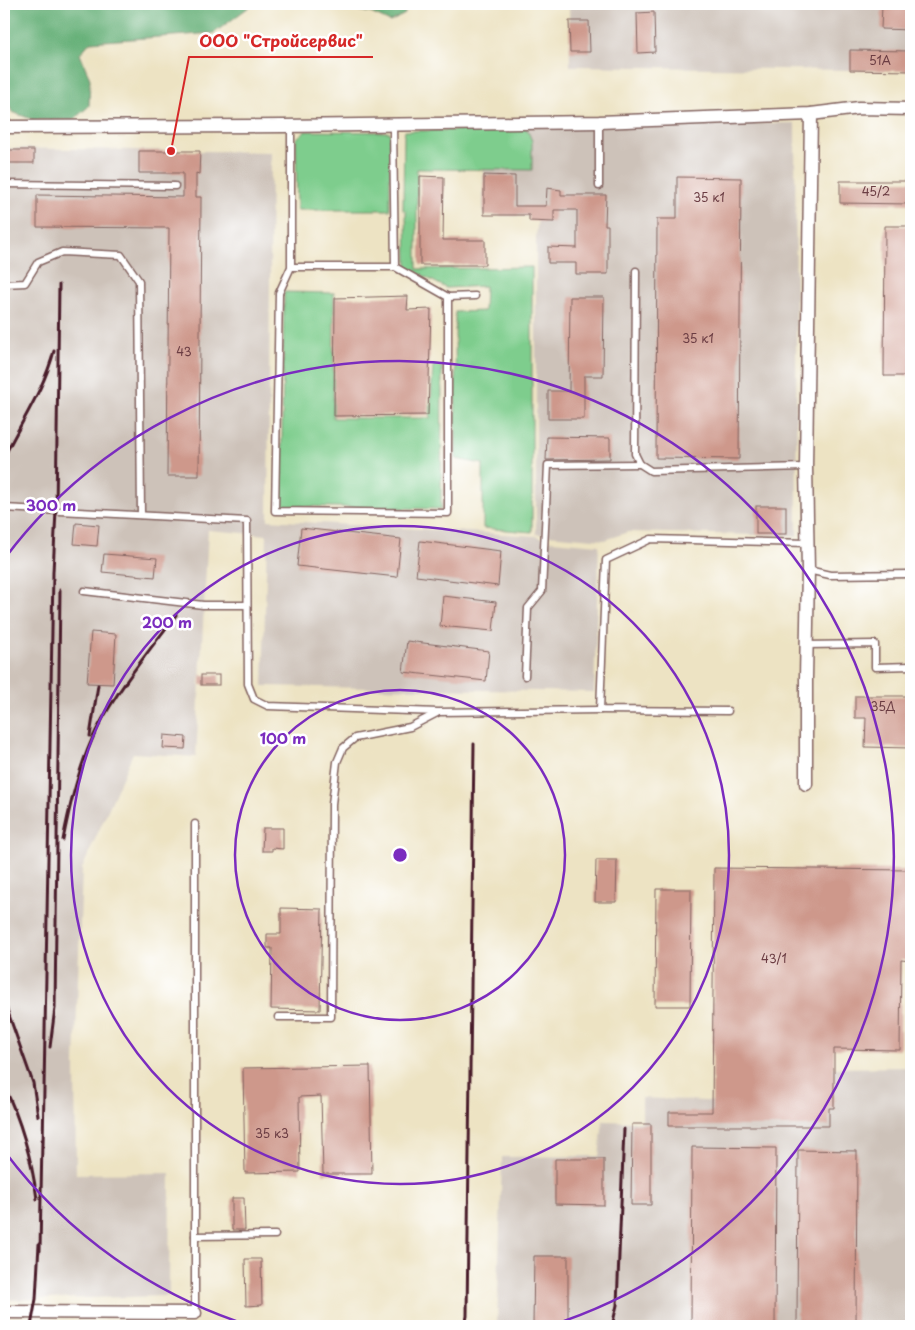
<svg xmlns="http://www.w3.org/2000/svg" width="915" height="1330" font-family="'Playpen Sans',sans-serif">
  <rect width="100%" height="100%" fill="#fff"/>
  <filter id="ink" filterUnits="userSpaceOnUse"><feTurbulence type="fractalNoise" baseFrequency=".02" numOctaves="2"/><feDisplacementMap in="SourceGraphic" scale="10" xChannelSelector="R" yChannelSelector="G"/><feConvolveMatrix kernelMatrix="1 2 1 2 8 2 1 2 1" color-interpolation-filters="sRGB"/></filter>
  <filter id="wash" filterUnits="userSpaceOnUse"><feTurbulence type="fractalNoise" baseFrequency=".0096" numOctaves="4" result="noise"/><feDisplacementMap in="SourceGraphic" scale="20" xChannelSelector="R" yChannelSelector="G"/><feGaussianBlur stdDeviation="1.12" result="paint"/><feColorMatrix in="noise" values="0 0 0 0 0 0 0 0 0 0 0 0 0 0 0 0 0 1.4 0 .05"/><feComposite in="paint" operator="in"/></filter>
  <g filter="url(#wash)">
    <rect width="100%" height="100%" fill="#ede3c3"/>
    <!-- industrial -->
    <g fill="#cdc2b9">
      <path d="M569,4h342v67l-341,-5z"/>
      <path d="M795,123l2,413 -169,-4 -23,8 -69,-6v-297l2,-20 -55,-2v-48l-4,-40z"/>
      <path d="M4,148l267,4 -3,368 268,16 16,5 47,4 -5,147 -331,-6 4,-151 -59,-5 -12,227 -63,-4 -51,116 -7,195 1,110 94,-1 -1,123 -165,4z"/>
      <path d="M911,1067v259h-414l5,-169 97,-1 4,-35 39,1v-24l185,9 2,-39z"/>
    </g>
    <!-- green -->
    <g fill="#7ecd8d" stroke="#64765c">
      <path d="M527,129l5,12v29l-115,-1v100l115,-2v265l-49,-4v-64l-27,-5 -1,-147 29,-1 1,-25 -39,2 -39,-21 -1,-56 -3,-1 1,-75 1,-4z"/>
      <path d="M305,131l85,1v78h-93l-1,-71z"/>
      <path d="M284,292l50,1 -1,125h97l3,-53 9,2 -1,142 -160,-3z"/>
    </g>
    <!-- forest -->
    <g fill="#66b078" stroke="#586852">
      <path d="M4,4h249l-39,29 -124,9 -10,12 10,25 -1,27 -16,14h-39l-22,-8 -8,-18z"/>
      <path d="M325,4h80v10l-15,8 -19,-9z"/>
    </g>
    <g id="blocks">
      <!-- building -->
      <g fill="#ce988b">
        <path d="M882,5l29,1v24l-30,-1z"/>
        <path d="M654,12l1,40 -17,1 -1,-40z"/>
        <path d="M569,21h20l1,31h-20z"/>
        <path d="M850,50l61,1v20l-61,-1z"/>
        <rect x="4" y="150" width="30" height="13"/>
        <path d="M139,151h61l-1,23 -3,-1v24h5l-2,279h-32l2,-248 -132,-1v-32l146,2v-24h-44z"/>
        <path d="M484,175l31,1v30h31l1,-18 14,2v5h45l-1,30h3v49h-32v-11h-28v-16l29,1v-38h-23v12l-25,-1v-6h-45z"/>
        <path d="M420,176l24,1 -1,63h42v25h-65z"/>
        <path d="M677,177l64,1 -2,281 -83,-1 1,-239h20z"/>
        <path d="M840,181h71v23l-71,-1z"/>
        <path d="M885,226h26v150h-27z"/>
        <path d="M408,296l-1,14 24,-1 -3,106 -94,1 1,-118z"/>
        <path d="M570,297h34l-1,79h-19v43h-36v-28h21z"/>
        <path d="M547,437l63,1v21l-64,1z"/>
        <rect x="756" y="506" width="30" height="28"/>
        <path d="M76,523l23,2 -2,21 -23,-2z"/>
        <path d="M301,528l100,11 -4,38 -100,-11z"/>
        <path d="M420,541l81,10 -3,35 -82,-10z"/>
        <path d="M104,554l53,4 -2,19 -53,-5z"/>
        <path d="M443,596l53,6 -3,29 -53,-5z"/>
        <path d="M91,632l25,2 -3,50 -26,-1z"/>
        <path d="M407,641l82,10 -3,30 -83,-9z"/>
        <rect x="201" y="675" width="18" height="10"/>
        <path d="M855,696h56v52l-46,-1 1,-29h-11z"/>
        <path d="M164,735l22,2 -1,12 -22,-1z"/>
        <path d="M263,828h20v21l-11,-1v3h-10z"/>
        <path d="M596,860h21l-1,42h-21z"/>
        <path d="M714,868l197,2v91l-10,-1 -1,90 -66,-1v59h-5v18h-160v-14h43z"/>
        <path d="M656,889h35l-1,117h-35z"/>
        <path d="M281,908l41,1 -2,101 -49,-1 1,-61h-5v-14h14z"/>
        <path d="M370,1066l2,108h-49l-2,-78 -22,1 1,75 -55,1 -2,-105z"/>
        <path d="M632,1124h19v81h-20z"/>
        <path d="M692,1147l84,1 -1,178h-84z"/>
        <path d="M798,1150l59,1 -1,175h-59z"/>
        <path d="M555,1159h49v46l-49,-1z"/>
        <path d="M232,1198h12l1,32h-13z"/>
        <path d="M534,1256h34v70h-35z"/>
        <path d="M245,1259h16l1,46 -16,1z"/>
      </g>
    </g>
  </g>
  <g filter="url(#ink)">
    <use href="#blocks" fill-opacity="0" stroke="#836460" stroke-width="1"/>
    <g fill="none" stroke-linecap="round" stroke-linejoin="round">
      <defs>
        <g id="service">
          <path d="M599,122v64"/>
          <path d="M393,125l2,142"/>
          <path d="M291,126v141h104l53,30v216l-173,-2 4,-218 12,-26"/>
          <path d="M4,184l171,2"/>
          <path d="M636,271l-1,183 5,10 11,7 155,-4"/>
          <path d="M4,284l21,-1 13,-21 24,-10 59,3 18,26 2,234"/>
          <path d="M448,297l27,-1"/>
          <path d="M4,508l243,13 1,163 6,15 14,7 170,6 162,-2"/>
          <path d="M808,570l22,5 81,-1"/>
          <path d="M84,591l119,14h44"/>
          <path d="M806,645l69,-1v23l36,-1"/>
          <path d="M525,676l3,-68 14,-17 6,-126 92,-1"/>
          <path d="M728,711l-128,-1 6,-150 45,-21 157,4"/>
          <path d="M195,824v489"/>
          <path d="M278,1017h53l1,-213 5,-42 6,-14 12,-10 55,-11 27,-14"/>
          <path d="M195,1236l80,-1"/>
        </g>
        <g id="minor">
          <path d="M4,127l279,-1 316,-4 212,-8 48,-6 52,1"/>
          <path d="M806,784v-106l2,-108 -2,-103 5,-353"/>
          <path d="M4,1312l191,1"/>
        </g>
      </defs>
      <!-- service casing -->
      <use href="#service" stroke="#836460" stroke-width="9"/>
      <!-- minor casing -->
      <use href="#minor" stroke="#836460" stroke-width="15"/>
      <!-- service -->
      <use href="#service" stroke="#fff" stroke-width="6"/>
      <!-- minor -->
      <use href="#minor" stroke="#fff" stroke-width="12"/>
      <!-- rail -->
      <g stroke="#4a1f2b" stroke-width="3">
        <path d="M4,457c17,-35 40,-68 50,-106"/>
        <path d="M90,736l8,-51"/>
        <path d="M63,840c7,-37 16,-75 33,-109 21,-41 52,-79 80,-116"/>
        <path d="M4,1001l29,82 5,33"/>
        <path d="M50,1047l5,-39 5,-418"/>
        <path d="M4,1086c17,35 28,75 33,113"/>
        <path d="M43,1146l10,-574 3,-62 3,-225"/>
        <path d="M40,1251l2,-111"/>
        <path d="M31,1326l5,-27 3,-55"/>
        <path d="M465,1326l2,-10 7,-572"/>
        <path d="M612,1326l5,-21 7,-176"/>
      </g>
    </g>
  </g>
  <!-- distance rings -->
  <g fill="none" stroke="#7b2cbf" stroke-width="2.5">
    <circle cx="400" cy="855" r="165"/>
    <circle cx="400" cy="855" r="329"/>
    <path d="M251 1326A494 494 0 0 1 5 1152M5 558A494 494 0 1 1 549 1326"/>
  </g>
  <g text-anchor="middle" stroke-width="5" stroke-linejoin="round" paint-order="stroke">
    <!-- number labels -->
    <g font-size="12" fill="#6b3d43">
      <text x="880" y="65">51А</text>
      <text x="876" y="196">45/2</text>
      <text x="709" y="202">35 к1</text>
      <text x="698" y="343">35 к1</text>
      <text x="184" y="356">43</text>
      <text x="883" y="711">35Д</text>
      <text x="774" y="963">43/1</text>
      <text x="272" y="1138">35 к3</text>
    </g>
  </g>
  <circle cx="400" cy="855" r="8" fill="#7b2cbf" stroke="#fff" stroke-width="2.5"/>
  <g font-size="15" text-anchor="middle" font-weight="bold" fill="#7b2cbf" stroke="#fff" stroke-width="5" stroke-linejoin="round" paint-order="stroke">
    <text x="51" y="511">300 m</text>
    <text x="167" y="628">200 m</text>
    <text x="283" y="744">100 m</text>
  </g>
  <!-- callouts -->
  <path fill="none" stroke="#d62828" stroke-width="2" d="M171 151L189 57H373"/>
  <circle fill="#d62828" stroke="#fff" stroke-width="2" cx="171" cy="151" r="5"/>
  <g font-size="16" text-anchor="middle" font-weight="bold" fill="#d62828" stroke="#fff" stroke-width="5" stroke-linejoin="round" paint-order="stroke">
    <text x="281" y="47">ООО "Стройсервис"</text>
  </g>
  <!-- margin -->
  <rect width="915" height="1330" fill="none" stroke="#fff" stroke-width="20"/>
</svg>
